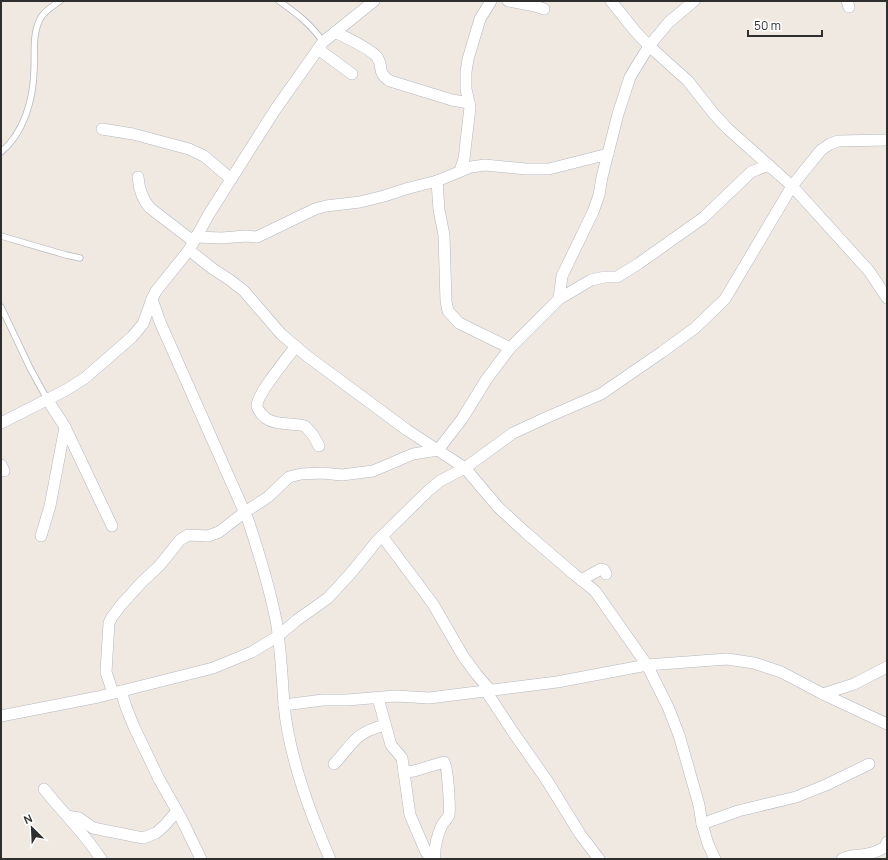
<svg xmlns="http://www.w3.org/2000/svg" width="888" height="860" font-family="Manrope,sans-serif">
  <rect width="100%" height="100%" fill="#efe9e1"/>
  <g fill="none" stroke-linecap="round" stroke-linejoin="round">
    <defs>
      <g id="lane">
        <path d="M279,1c17,12 32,23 44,41"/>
        <path d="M1,152c23,-19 32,-52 33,-81 1,-17 -2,-36 6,-52 4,-8 13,-13 20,-18"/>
        <path d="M1,236l65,19 14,3"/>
        <path d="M1,307l29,61 17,31"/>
      </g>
      <g id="street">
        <path d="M508,1l27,5 9,3"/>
        <path d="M611,1l24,30 14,15 39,35 26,33 14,15 64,57 77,85 18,27"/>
        <path d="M847,1l2,6"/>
        <path d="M335,32c10,5 36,17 42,25 7,10 -1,15 13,24l62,19 17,3"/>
        <path d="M318,49l34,25"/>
        <path d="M102,129l31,5 56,15 15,7 27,23"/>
        <path d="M460,171l4,-12 6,-52 -4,-18v-17l2,-13 12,-40 11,-18"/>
        <path d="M138,177c1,12 4,22 12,31l43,33"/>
        <path d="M437,181l2,29 5,25 2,66 2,10 11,12 51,25"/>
        <path d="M195,237l27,1 24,-2 11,1 58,-28 11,-3 34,-4 24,-6 25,-8 28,-7 34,-14 14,-2 41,4h23l59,-15"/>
        <path d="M189,250l24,19 17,11 14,11 37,43 26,22 100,74 58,38 33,39 27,25 50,43 20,16 52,74 21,42 11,28 20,70 3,19 6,20 7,15"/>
        <path d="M152,299l8,23 88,198c11,33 21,66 28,100 5,28 6,56 8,85 5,52 25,106 46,154"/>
        <path d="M559,299l3,-23 31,-64 6,-17 3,-18 16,-63 12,-37 19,-31 20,-24 25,-21"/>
        <path d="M296,346c-8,11 -40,49 -39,60 1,5 7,12 12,14 9,5 25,3 36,6l8,9 6,11"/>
        <path d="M47,399l18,28 47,99"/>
        <path d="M1,423l65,-33 19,-12 47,-41 11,-13 9,-25 4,-8 33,-41 20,-36 66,-104 48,-68 51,-41"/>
        <path d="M1,465l3,6"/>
        <path d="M41,536l9,-30 15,-79"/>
        <path d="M382,536l51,68 30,52 14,19 13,15"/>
        <path d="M581,580l20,-11 3,1 2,4"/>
        <path d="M121,691l5,16 8,20 25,52 22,39 20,41"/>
        <path d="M486,691l27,41 33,47 34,55 19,25"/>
        <path d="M113,693l-7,-21 3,-49 3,-6 9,-12 21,-23 18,-17 20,-25 8,-5 20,1 11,-4 26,-20 23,-15 21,-20 12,-3 21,-1 20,2 31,-4 40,-17 25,-4 24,-31 24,-39 24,-32 49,-49 32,-19 14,-3h12l21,-13 65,-46 48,-46 18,-7"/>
        <path d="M823,694l31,-10 33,-17"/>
        <path d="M378,698l13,47 11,13 8,57 16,37 6,7"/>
        <path d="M284,705l39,-5h24l48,-4 34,2 128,-16 90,-17 80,-6 27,4 27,9 42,22 64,30"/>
        <path d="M1,716l97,-19 115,-29 39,-16 26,-16 19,-16 31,-22 23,-25 26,-32 51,-50 12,-10 25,-13 48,-35 37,-17 51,-22 61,-42 33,-24 30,-29 67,-113 29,-36 9,-6 8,-3 49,-1"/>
        <path d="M334,764c20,-21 20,-31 51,-39"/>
        <path d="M404,772l10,-1 30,-9c4,4 6,45 5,53 -1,3 -5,7 -7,10 -5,11 -8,23 -7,34"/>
        <path d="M44,789c19,24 41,45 57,70"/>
        <path d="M67,816l12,2 14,10 50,10 13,-5 9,-8 12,-14"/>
        <path d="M702,824l36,-13 58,-14 30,-12 43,-21"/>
        <path d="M842,859c9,-5 16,-3 25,-5 7,-1 13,-4 18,-7l2,-5"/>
      </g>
    </defs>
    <!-- lane casing -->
    <use href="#lane" stroke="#b4b7c1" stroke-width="7"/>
    <!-- street casing -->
    <use href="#street" stroke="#b4b7c1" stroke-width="12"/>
    <!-- lane -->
    <use href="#lane" stroke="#fff" stroke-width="5.5"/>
    <!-- street -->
    <use href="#street" stroke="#fff" stroke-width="11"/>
  </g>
  <!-- border -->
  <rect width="888" height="860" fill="none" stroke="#2e2e2e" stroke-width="4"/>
  <!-- north arrow -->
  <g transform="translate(32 828) rotate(336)" stroke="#ffffff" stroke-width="3" paint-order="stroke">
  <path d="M0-3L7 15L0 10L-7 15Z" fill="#2e2e2e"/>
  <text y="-6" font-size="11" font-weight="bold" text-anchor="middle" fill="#2e2e2e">N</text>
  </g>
  <!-- scale -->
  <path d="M748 30v6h74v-6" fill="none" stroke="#2e2e2e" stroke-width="2"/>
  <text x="754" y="30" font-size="12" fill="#2e2e2e" stroke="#ffffff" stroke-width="3" paint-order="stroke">50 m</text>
</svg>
